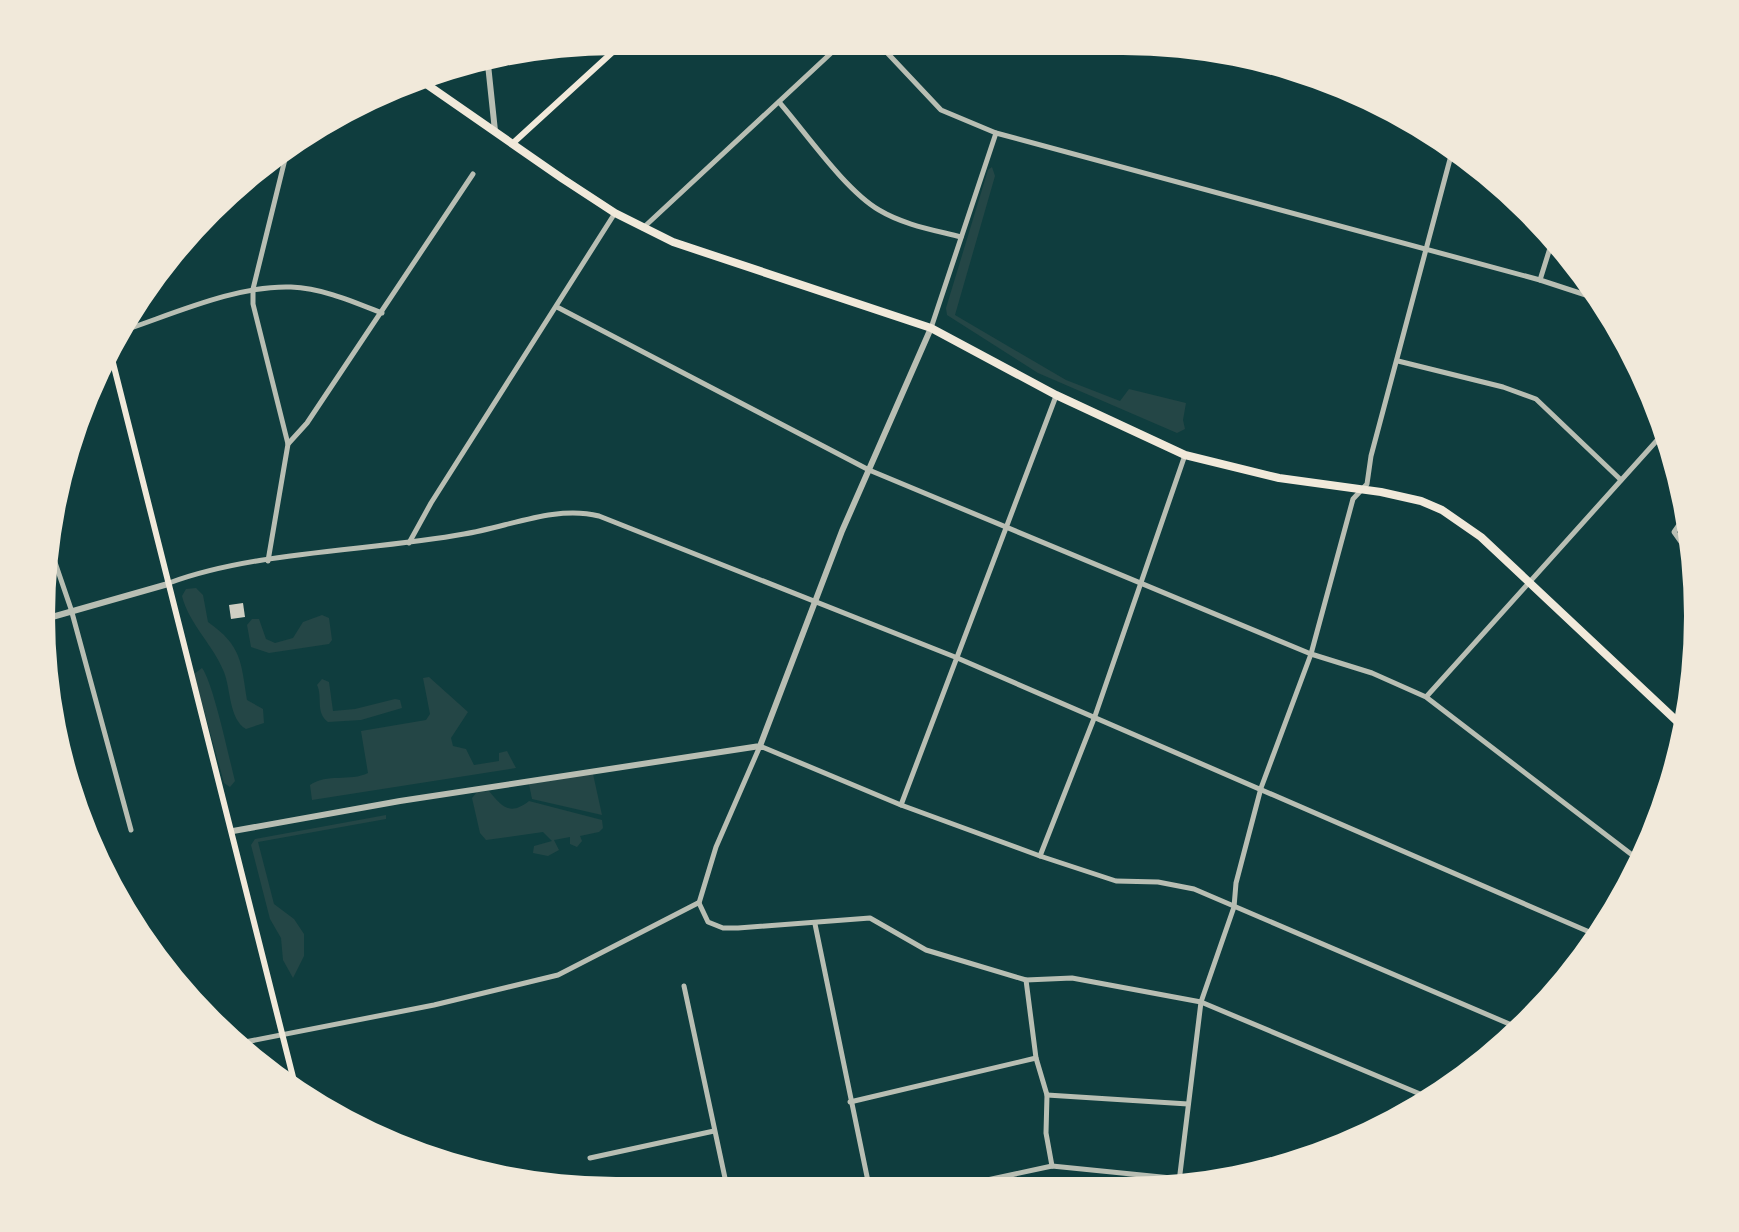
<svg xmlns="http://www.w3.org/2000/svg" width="1739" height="1232" font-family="Montserrat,sans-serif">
  <rect width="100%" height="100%" fill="#0f3d3e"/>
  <!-- green -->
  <g fill="#244646">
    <path d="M992,167l3,9 -40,139 111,65 54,21 9,-12 57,14 -3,17 2,9 -8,4 -139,-60 -91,-58 -1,-7 42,-138z"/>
    <path d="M196,588l7,7 5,27c34,24 33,40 39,78l16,9 1,14 -18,6c-17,-10 -15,-39 -22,-57 -10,-26 -35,-48 -42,-76l4,-7z"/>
    <path d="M322,615l7,3 3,22 -3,4 -60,9 -18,-6 -4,-22 5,-6h7l7,20 9,4 18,-5 10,-16z"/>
    <path d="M202,668c11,14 27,90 33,113l-5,6 -6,-4 -30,-109z"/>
    <path d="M429,677l39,35 -17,26 2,8 13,3 8,16 25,-4v-8l8,-2 9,17 -204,32 -2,-15c17,-12 40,-3 58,-12l-7,-42 65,-11 4,-6 -7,-36z"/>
    <path d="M322,679l7,3 4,29 22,-2 40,-10 5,1 2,8 -41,12 -33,2c-13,-10 -5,-25 -11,-37z"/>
    <path d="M593,774l9,41 -70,-16 -3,-15z"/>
    <path d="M489,791c12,14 20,26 40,10l73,19 1,8 -4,4 -19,4 2,5 -5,6 -7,-3v-7l-16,3 5,10 -11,6 -15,-3 1,-7 18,-5 -9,-9 -57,8 -6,-7 -8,-35 5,-6z"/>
    <path d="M386,815v4l-128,23 16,62 20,15 10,15v22l-11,22 -10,-18 -2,-22 -11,-19 -19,-74 4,-6z"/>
  </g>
  <!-- building -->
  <path fill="#cfcfc3" d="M243,603l2,14 -14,2 -2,-14z"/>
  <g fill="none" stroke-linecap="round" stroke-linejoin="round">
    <!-- minor -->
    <g stroke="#b8beb3" stroke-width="5">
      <path d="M877,42l64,68 55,23 544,147 55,18"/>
      <path d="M779,102c27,31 66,88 100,108 25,15 55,20 82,27"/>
      <path d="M643,228l200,-186"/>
      <path d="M1540,280l15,-48"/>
      <path d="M557,307l312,163 442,184 61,19 54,24 218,167"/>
      <path d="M931,328l65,-195"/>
      <path d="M116,333c53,-17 119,-48 175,-46 31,1 63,15 91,26"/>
      <path d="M1398,361l105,26 33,12 85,81"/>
      <path d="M288,444l-35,-140v-15l37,-150"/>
      <path d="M1683,519l-9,13 12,17"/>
      <path d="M47,539l24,70 60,221"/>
      <path d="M409,543l22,-40 184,-290"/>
      <path d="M268,561l20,-117 19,-21 166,-249"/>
      <path d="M169,583c86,-32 203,-32 295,-49 44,-7 91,-29 135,-18l356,141 639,277"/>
      <path d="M1427,696l242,-269"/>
      <path d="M901,805l155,-409"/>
      <path d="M1040,856l55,-140 90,-261"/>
      <path d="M699,903l17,-56 44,-101 141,59 139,51 76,25 42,1 36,7 327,140"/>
      <path d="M699,903l9,19 15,6h15l132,-10 56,32 100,30 46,-2 129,24 231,97"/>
      <path d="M815,924l55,267"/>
      <path d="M1026,980l10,78 11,37 -1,38 6,33"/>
      <path d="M684,986l44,206"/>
      <path d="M240,1043l194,-38 124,-30 140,-72"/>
      <path d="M1047,1095l141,9"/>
      <path d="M850,1102l186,-44"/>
      <path d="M590,1158l124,-27"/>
      <path d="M1178,1190l23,-188 33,-95 2,-24 25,-95 50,-134 42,-155 14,-15 4,-28 82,-308"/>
      <path d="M936,1191l116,-25 169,17"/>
    </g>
    <!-- tertiary -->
    <g stroke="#b8beb3" stroke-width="6">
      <path d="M487,55l8,76"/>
      <path d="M45,619l123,-35"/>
      <path d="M233,831l167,-30 360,-55 82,-215 89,-203"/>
    </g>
    <!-- secondary -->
    <g stroke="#f1e9da" stroke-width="6">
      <path d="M512,144l116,-106"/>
      <path d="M108,343l187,742"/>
    </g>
    <!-- primary -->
    <path stroke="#f1e9da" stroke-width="8" d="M419,79l144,100 52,34 58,29 258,86 125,67 129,60 94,23 102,14 40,9 21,9 39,27 200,188"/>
  </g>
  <!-- crop -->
  <path d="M0 0H1739V1232H0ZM616 55H1123A561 561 0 0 1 1684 616V616A561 561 0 0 1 1123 1177H616A561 561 0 0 1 55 616V616A561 561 0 0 1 616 55Z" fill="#f1e9da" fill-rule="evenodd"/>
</svg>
